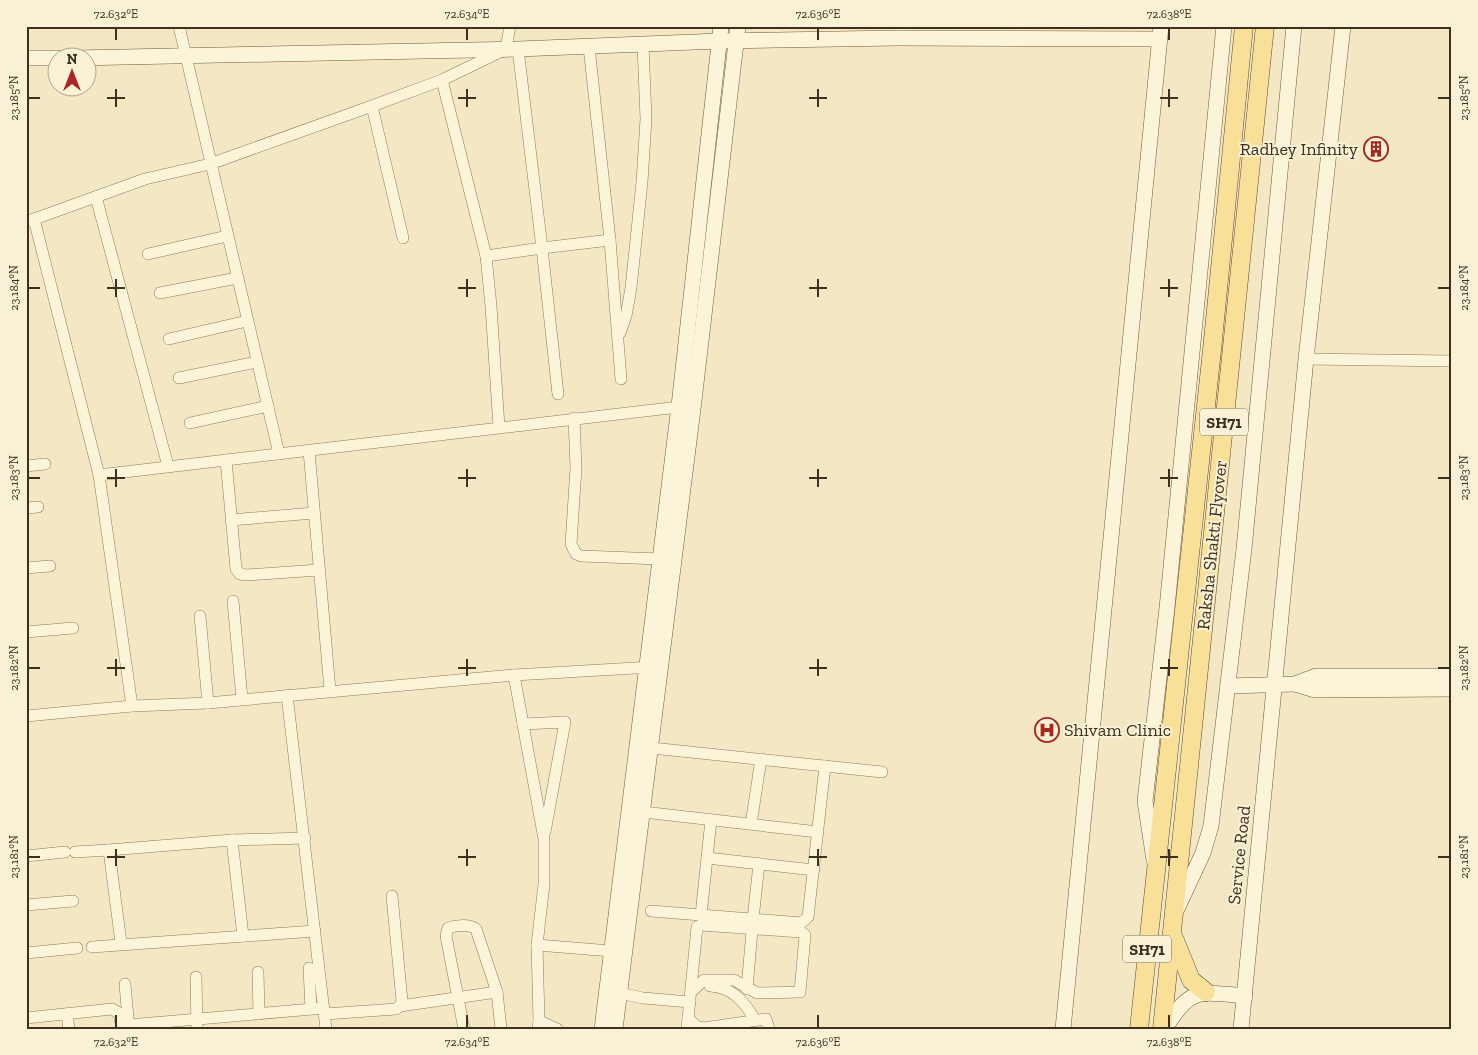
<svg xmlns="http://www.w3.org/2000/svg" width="1478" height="1055" font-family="'Zilla Slab',serif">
  <rect width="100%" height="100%" fill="#f3e7c4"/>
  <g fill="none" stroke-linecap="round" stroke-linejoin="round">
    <defs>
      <g id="street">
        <path d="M179,26l100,428"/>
        <path d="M589,47l21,193 11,139"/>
        <path d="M442,80l44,176 56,-8 -24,-199"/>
        <path d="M372,106l31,132"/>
        <path d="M96,197l72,269"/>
        <path d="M34,219l65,256 33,231 76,-3 306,-28 139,-8"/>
        <path d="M26,222l119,-43 65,-15 162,-58 70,-26 64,-31 4,-23"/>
        <path d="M148,254l79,-18"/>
        <path d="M486,256l5,50 8,121"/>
        <path d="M160,293l77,-15"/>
        <path d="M620,333l6,-17 5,-28 11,-106 4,-63 -3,-75"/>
        <path d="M169,339l78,-18"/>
        <path d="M1306,359l146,2"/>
        <path d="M179,378l78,-16"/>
        <path d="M558,394l-16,-146 68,-8"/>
        <path d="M574,418l2,50 -5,76 5,10 5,2 79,3"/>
        <path d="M190,423l78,-17"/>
        <path d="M309,451l21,239"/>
        <path d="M226,460l10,109 4,5 6,1 73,-5"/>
        <path d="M26,466l19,-2"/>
        <path d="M99,475l588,-69"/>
        <path d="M26,508l12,-1"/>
        <path d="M231,520l83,-7"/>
        <path d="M26,568l24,-2"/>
        <path d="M233,601l9,98"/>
        <path d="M200,616l8,87"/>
        <path d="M26,632l47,-4"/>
        <path d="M514,675l30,164v45l-7,61 2,76 -1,8"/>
        <path d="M287,695l39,334"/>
        <path d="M26,716l106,-10"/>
        <path d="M523,724l42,-2 -20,110"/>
        <path d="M642,747l240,25"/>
        <path d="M643,812l175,20"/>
        <path d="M751,824l10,-65"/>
        <path d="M232,840l11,96"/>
        <path d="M75,852l34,-2"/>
        <path d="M26,856l39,-4"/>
        <path d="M707,858l107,12"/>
        <path d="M392,896l10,105 -2,5"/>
        <path d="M26,905l47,-4"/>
        <path d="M651,911l150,12 7,-6 17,-151"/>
        <path d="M701,915l10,-95"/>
        <path d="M753,919l6,-55"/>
        <path d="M121,943l-12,-93 123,-10 73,-2"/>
        <path d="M537,945l74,6"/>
        <path d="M92,947l223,-16"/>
        <path d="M26,953l51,-5"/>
        <path d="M309,968l2,41"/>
        <path d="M258,972l1,42"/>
        <path d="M196,977l1,52"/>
        <path d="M125,984l4,45"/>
        <path d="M710,986c22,1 34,15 45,34"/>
        <path d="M747,989l5,-59"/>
        <path d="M619,993l24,5 47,4"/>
        <path d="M67,1014l2,15"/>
        <path d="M325,1014l71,-5 4,-3 97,-14"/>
        <path d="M26,1018l86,-9 7,4 3,16"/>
        <path d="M688,1018l8,8 8,2 62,-9 3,10"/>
        <path d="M539,1021l18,8"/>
        <path d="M129,1025l195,-17"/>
        <path d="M464,1029l-18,-93 2,-8c8,-3 22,-4 28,1l21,63 4,37"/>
        <path d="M687,1029l10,-102 4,-2 100,7 4,3 -5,57 -43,1 -23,-13h-30l-13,12"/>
      </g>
      <g id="secondary">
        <path d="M26,58h32"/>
        <path d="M76,58l442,-9 202,-8 177,-3 262,1"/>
        <path d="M1295,684l20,6 137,-1"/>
        <path d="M1228,686l67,-2 21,-8h136"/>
        <path d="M1154,860l-9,-59 22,-193 57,-582"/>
        <path d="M1176,911l27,-58 8,-27 33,-277 50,-523"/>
        <path d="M602,1029l77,-623 42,-380"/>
        <path d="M615,1029l78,-620 45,-383"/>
        <path d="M1063,1029l98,-1003"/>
        <path d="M1165,1029c25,-43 35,-37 80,-33"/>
        <path d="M1241,1029l65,-670 37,-333"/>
      </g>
      <g id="primary">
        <path d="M1174,938l17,42 15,12"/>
        <path d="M1139,1029l73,-679 32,-324"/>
        <path d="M1162,1029l103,-1003"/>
      </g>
    </defs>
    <!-- street casing -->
    <use href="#street" stroke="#907958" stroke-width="12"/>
    <!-- secondary casing -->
    <use href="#secondary" stroke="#725a3b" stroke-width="16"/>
    <!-- primary casing -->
    <use href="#primary" stroke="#5d462d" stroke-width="19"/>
    <!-- street -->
    <use href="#street" stroke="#fcf4d9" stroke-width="11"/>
    <!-- secondary -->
    <use href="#secondary" stroke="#fcf4d9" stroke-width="15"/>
    <!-- primary -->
    <use href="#primary" stroke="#f9e099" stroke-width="18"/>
  </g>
  <!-- ticks -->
  <path fill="none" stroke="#3e2f1e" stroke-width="2" d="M116,28v12M467,28v12M818,28v12M1169,28v12M116,89v18M467,89v18M818,89v18M1169,89v18M28,98h12M107,98h18M458,98h18M809,98h18M1160,98h18M1438,98h12M116,279v18M467,279v18M818,279v18M1169,279v18M28,288h12M107,288h18M458,288h18M809,288h18M1160,288h18M1438,288h12M116,469v18M467,469v18M818,469v18M1169,469v18M28,478h12M107,478h18M458,478h18M809,478h18M1160,478h18M1438,478h12M116,659v17M467,659v17M818,659v17M1169,659v17M28,668h12M107,668h18M458,668h18M809,668h18M1160,668h18M1438,668h12M116,849v17M467,849v17M818,849v17M1169,849v17M28,857h12M107,857h18M458,857h18M809,857h18M1160,857h18M1438,857h12M116,1015v13M467,1015v13M818,1015v13M1169,1015v13"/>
  <!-- icons -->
  <defs>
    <symbol id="building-ring" viewBox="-11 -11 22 22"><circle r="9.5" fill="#f9f1d5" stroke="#a62821" stroke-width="1.5"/><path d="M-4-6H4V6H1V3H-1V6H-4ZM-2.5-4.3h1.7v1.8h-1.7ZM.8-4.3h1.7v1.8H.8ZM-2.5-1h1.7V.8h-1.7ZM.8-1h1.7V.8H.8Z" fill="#a62821"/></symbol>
    <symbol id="hospital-ring" viewBox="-11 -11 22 22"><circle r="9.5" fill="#f9f1d5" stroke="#a62821" stroke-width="1.5"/><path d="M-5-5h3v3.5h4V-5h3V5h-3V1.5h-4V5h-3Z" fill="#a62821"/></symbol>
  </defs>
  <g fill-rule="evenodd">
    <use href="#building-ring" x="1362" y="135" width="28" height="28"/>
    <use href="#hospital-ring" x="1033" y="716" width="28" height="28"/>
  </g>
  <g text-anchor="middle" stroke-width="4" stroke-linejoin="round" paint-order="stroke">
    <!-- shield labels -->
    <g fill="#f9f1d5" stroke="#766955" stroke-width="1">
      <rect x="1200" y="408.5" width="48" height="27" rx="4"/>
      <rect x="1123" y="935.5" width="48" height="27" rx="4"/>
    </g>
    <g font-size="16" font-weight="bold" fill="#3e2f1e">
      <text x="1224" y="428">SH71</text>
      <text x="1147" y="955">SH71</text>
    </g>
    <!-- poi labels -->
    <g font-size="18" fill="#3e2f1e" stroke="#f9f1d5" text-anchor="end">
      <text x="1358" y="155">Radhey Infinity</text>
      <text x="1064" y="736" text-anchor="start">Shivam Clinic</text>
    </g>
    <!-- street labels -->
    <g font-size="18" fill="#3e2f1e" stroke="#f9f1d5">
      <text transform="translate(1212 545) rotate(-84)" y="6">Raksha Shakti Flyover</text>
      <text transform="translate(1239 855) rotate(-84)" y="6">Service Road</text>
    </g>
  </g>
  <!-- border -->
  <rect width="1478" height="1055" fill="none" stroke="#f9f1d5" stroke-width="55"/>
  <!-- north arrow -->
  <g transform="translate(72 72)"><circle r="24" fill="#f9f1d5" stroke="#aea38c"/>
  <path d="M0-4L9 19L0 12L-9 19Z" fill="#a62821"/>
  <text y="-8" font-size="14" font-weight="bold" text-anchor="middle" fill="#3e2f1e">N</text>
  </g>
  <rect x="28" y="28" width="1422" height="1000" fill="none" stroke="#3e2f1e" stroke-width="2"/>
  <g font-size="12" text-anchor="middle" fill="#3e2f1e">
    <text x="116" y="18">72.632°E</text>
    <text x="467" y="18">72.634°E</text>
    <text x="818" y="18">72.636°E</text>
    <text x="1169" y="18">72.638°E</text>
    <text transform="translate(14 98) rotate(-90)" y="4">23.185°N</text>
    <text transform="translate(1464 98) rotate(-90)" y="4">23.185°N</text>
    <text transform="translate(14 288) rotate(-90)" y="4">23.184°N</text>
    <text transform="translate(1464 288) rotate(-90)" y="4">23.184°N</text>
    <text transform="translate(14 478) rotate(-90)" y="4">23.183°N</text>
    <text transform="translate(1464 478) rotate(-90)" y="4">23.183°N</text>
    <text transform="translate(14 668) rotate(-90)" y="4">23.182°N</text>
    <text transform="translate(1464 668) rotate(-90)" y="4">23.182°N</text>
    <text transform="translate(14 857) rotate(-90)" y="4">23.181°N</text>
    <text transform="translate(1464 857) rotate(-90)" y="4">23.181°N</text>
    <text x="116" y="1046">72.632°E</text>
    <text x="467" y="1046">72.634°E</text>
    <text x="818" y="1046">72.636°E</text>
    <text x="1169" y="1046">72.638°E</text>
  </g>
</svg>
